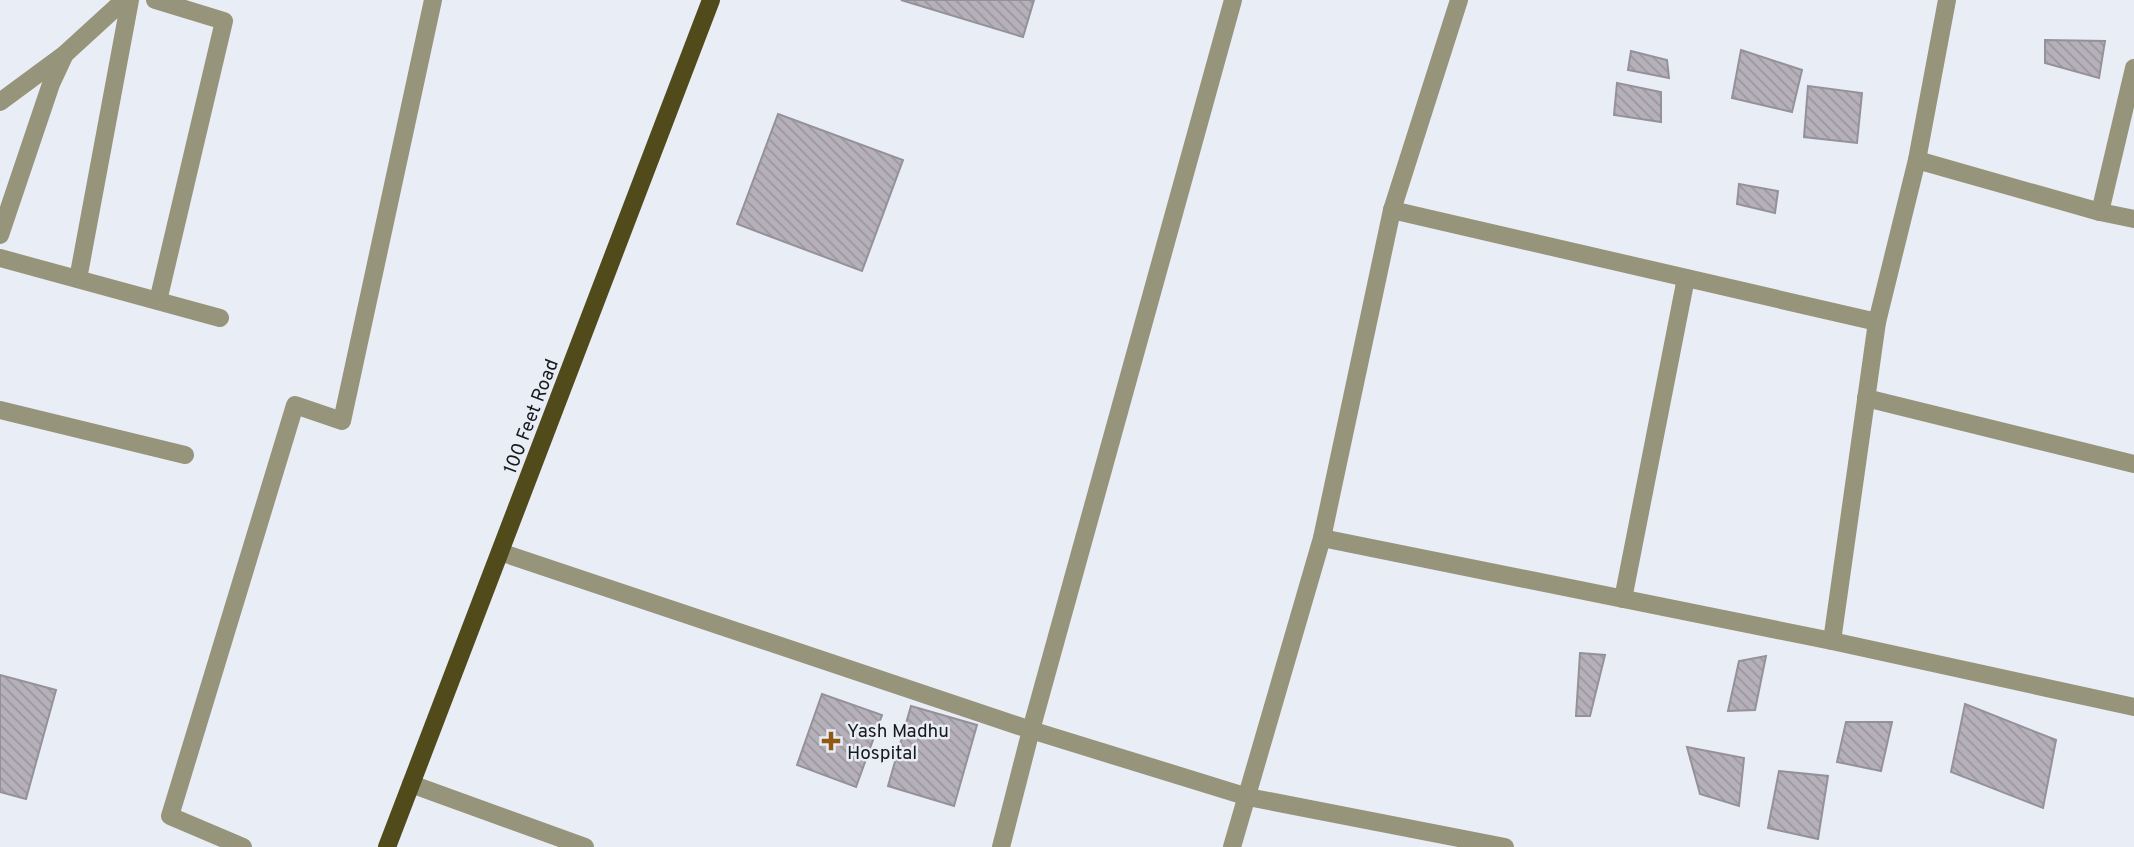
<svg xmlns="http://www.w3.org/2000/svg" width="2134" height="847" font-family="Overpass,sans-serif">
  <defs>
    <pattern id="building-back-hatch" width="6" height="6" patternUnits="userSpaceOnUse" patternTransform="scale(1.75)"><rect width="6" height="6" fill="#b5b0b9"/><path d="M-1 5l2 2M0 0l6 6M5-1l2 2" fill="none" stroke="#9b979e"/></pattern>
  </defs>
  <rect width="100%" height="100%" fill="#e9edf6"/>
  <!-- building -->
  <g fill="url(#building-back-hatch)" stroke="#95919a" stroke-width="2">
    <path d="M901,0h133l-11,37z"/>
    <path d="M2045,40l60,1 -6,37 -54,-15z"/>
    <path d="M1741,50l61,20 -10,42 -60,-14z"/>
    <path d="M1631,51l36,9 2,18 -41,-8z"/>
    <path d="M1617,83l44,9v30l-47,-7z"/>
    <path d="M1808,86l54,7 -5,50 -53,-6z"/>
    <path d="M778,114l125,46 -41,111 -125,-47z"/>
    <path d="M1739,184l39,7 -3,22 -38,-9z"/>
    <path d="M1580,653l25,2 -15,61h-14z"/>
    <path d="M1766,656l-11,54 -27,1 11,-50z"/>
    <path d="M0,675l56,15 -30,109 -26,-7z"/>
    <path d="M822,694l60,21 -26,72 -59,-22z"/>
    <path d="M1965,704l91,36 -13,68 -92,-36z"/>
    <path d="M911,706l66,19 -23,81 -66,-20z"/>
    <path d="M1846,722h46l-11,49 -44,-9z"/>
    <path d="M1687,747l57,11 -5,48 -39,-12z"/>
    <path d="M1779,771l49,5 -10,63 -50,-11z"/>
  </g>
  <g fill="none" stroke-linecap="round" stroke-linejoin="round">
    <!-- minor -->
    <g stroke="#96947b" stroke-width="18">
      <path d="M155,0l69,21 -66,280"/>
      <path d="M0,102l65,-48 59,-54"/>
      <path d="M1917,160l183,52 34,7"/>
      <path d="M1392,210l485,112 40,-162 30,-160"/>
      <path d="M2100,212l34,-144"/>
      <path d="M0,235l51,-151 14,-30"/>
      <path d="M0,258l220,60"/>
      <path d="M78,279l52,-279"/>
      <path d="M1866,398l268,66"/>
      <path d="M0,410l185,45"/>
      <path d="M1322,538l510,103 302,66"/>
      <path d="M500,552l531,178 217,67 257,50"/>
      <path d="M1623,599l63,-321"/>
      <path d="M1832,641l45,-319"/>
      <path d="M411,784l174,63"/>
      <path d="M243,847l-73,-31 125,-411 47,16 91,-421"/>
      <path d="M1001,847l30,-117 202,-730"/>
      <path d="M1232,847l90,-309 70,-328 67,-210"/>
    </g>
    <!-- major -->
    <path stroke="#514b1c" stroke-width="18" d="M387,847l324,-847"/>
  </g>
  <!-- markers -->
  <path fill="#915911" stroke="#e9edf6" stroke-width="2.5" d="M827.5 730.5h7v7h7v7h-7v7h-7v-7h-7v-7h7z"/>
  <g text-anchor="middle" stroke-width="5" stroke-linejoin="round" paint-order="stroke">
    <!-- street labels -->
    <g font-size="19" fill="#18191c" stroke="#e9edf6">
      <text transform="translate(530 416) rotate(-69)" y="7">100 Feet Road</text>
    </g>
    <!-- poi labels -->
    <g font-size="19" fill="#18191c" stroke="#e9edf6" text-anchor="start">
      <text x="847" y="737">Yash Madhu<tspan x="847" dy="22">Hospital</tspan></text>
    </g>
  </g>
</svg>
